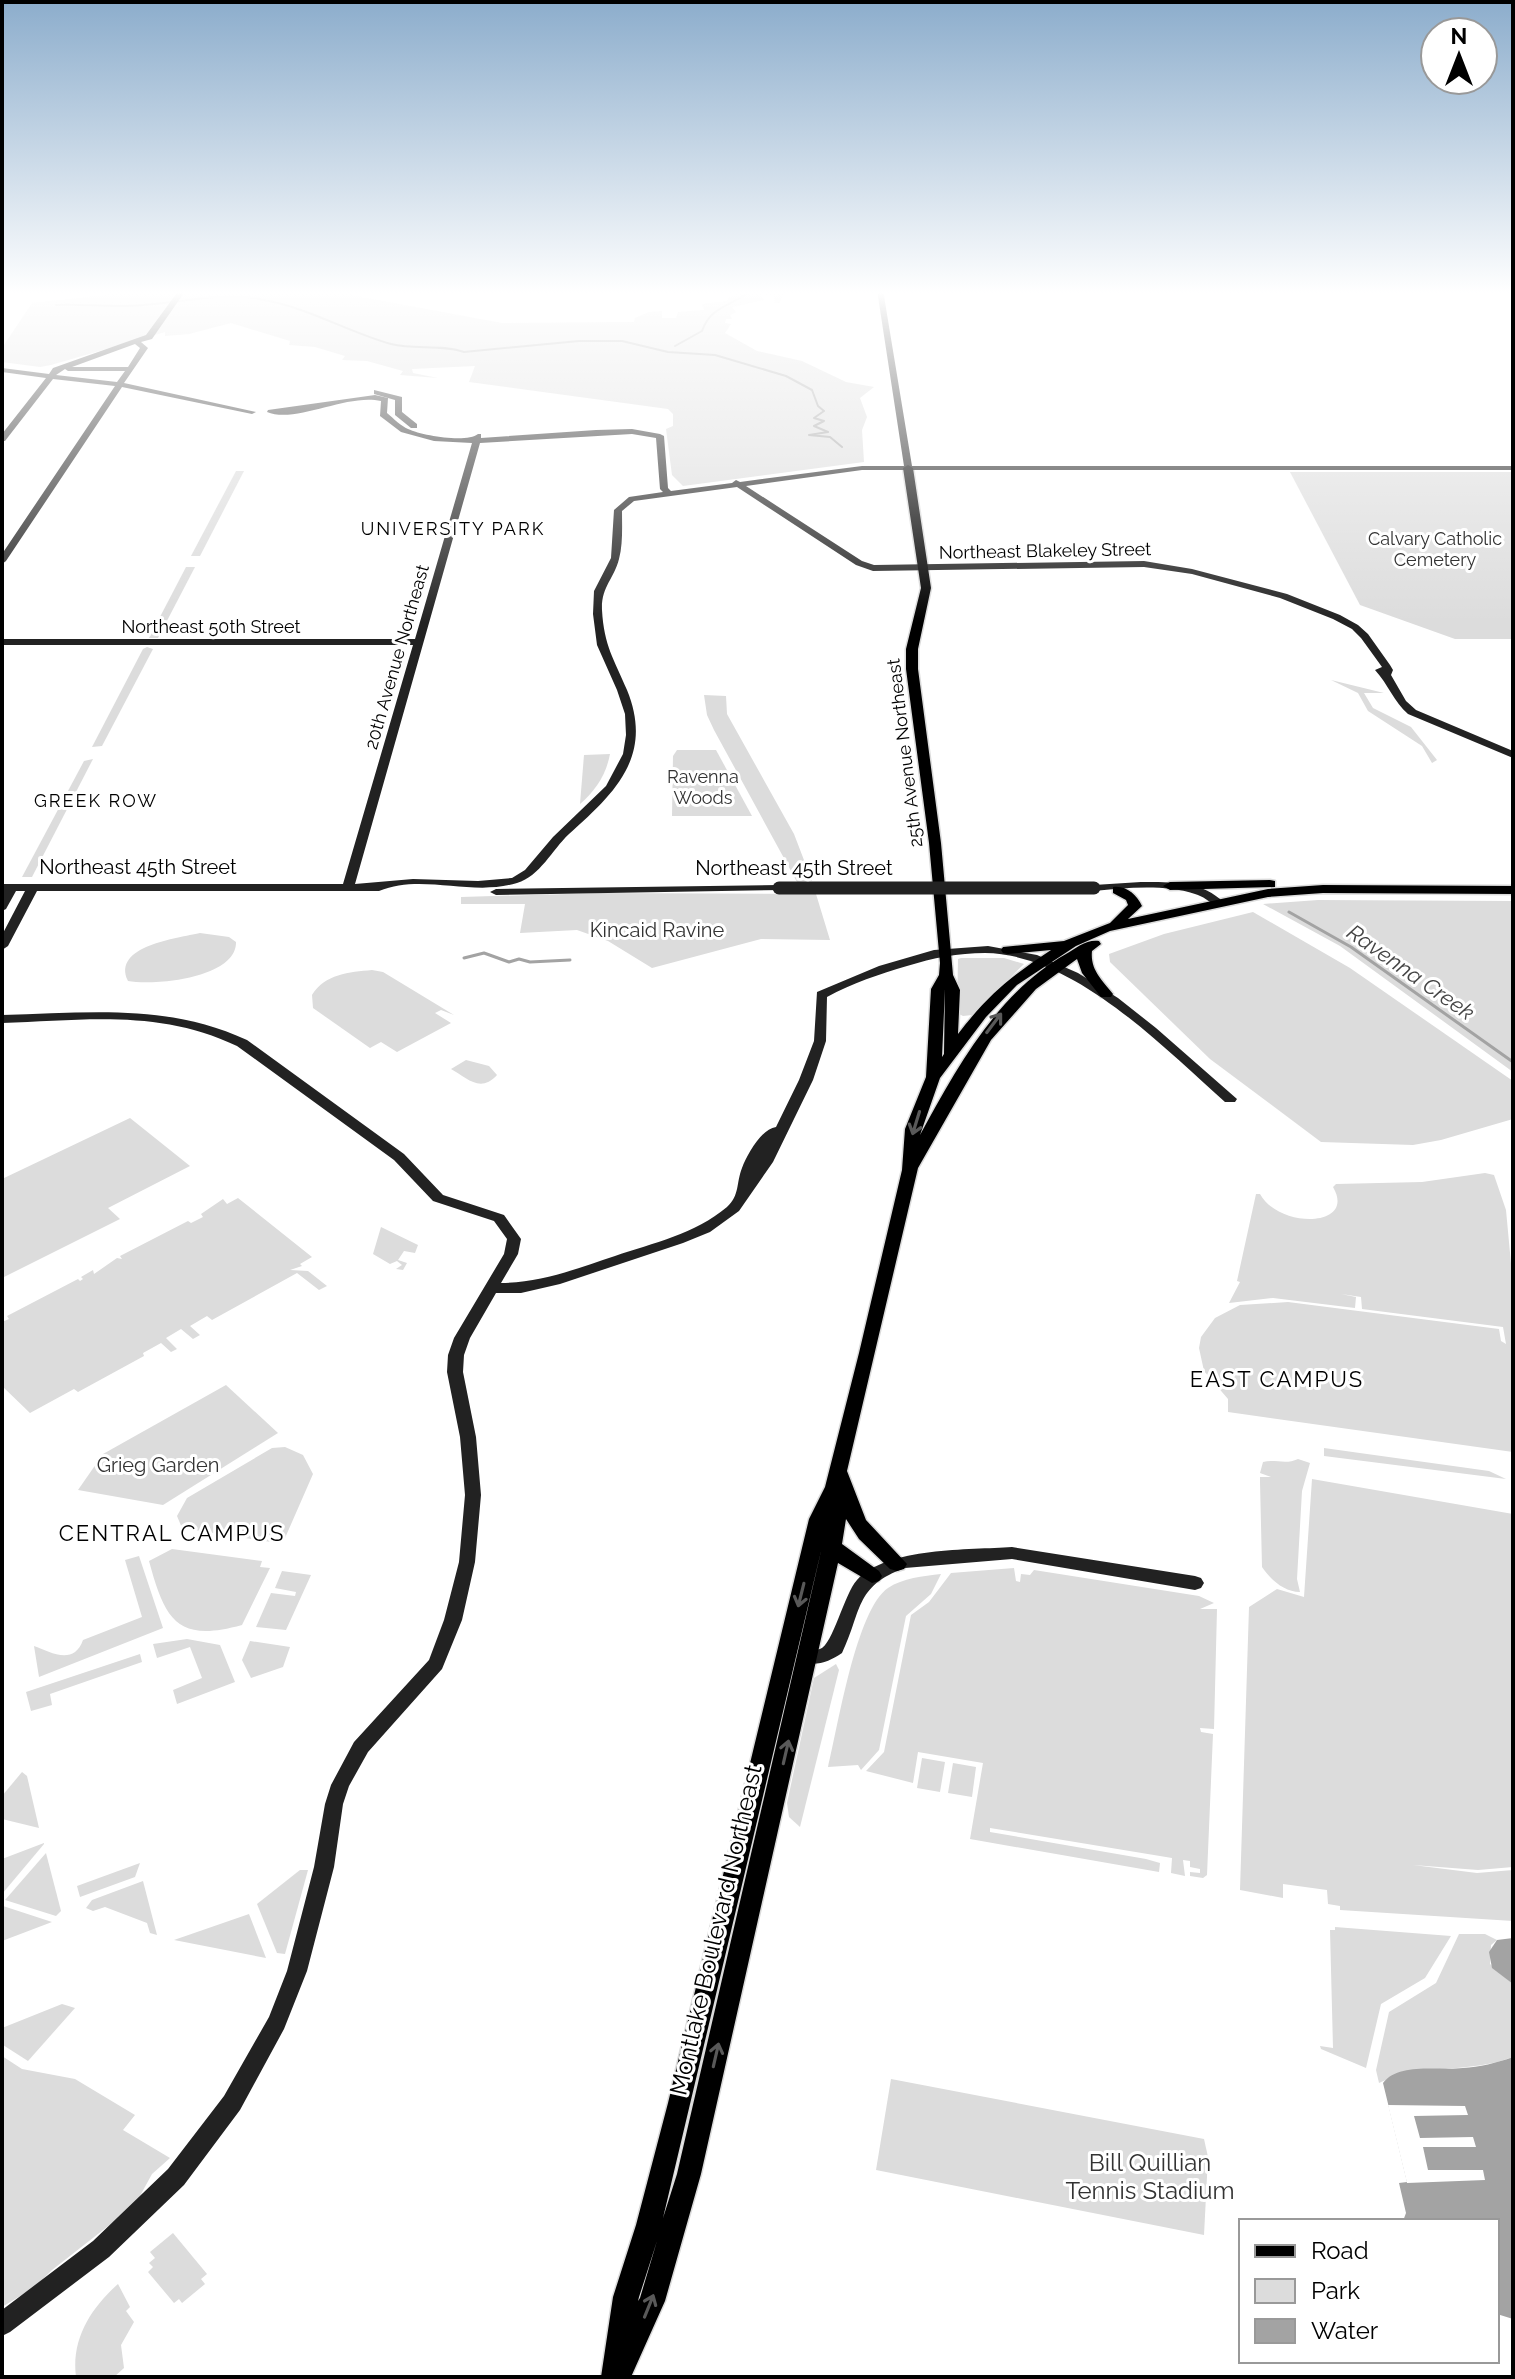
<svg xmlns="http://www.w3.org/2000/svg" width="1515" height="2379" font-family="Raleway,sans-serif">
  <rect width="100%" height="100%" fill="#fff"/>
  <!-- green -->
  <g fill="#dcdcdc">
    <path d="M150,290h174l178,33 132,-1 1,-4 14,-6 13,-1v7h14l2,-6 26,-2 -2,-6 25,-3 1,-4 13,-1 -25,-6 83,2 2,2h-18l-3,9h-5l-1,-8 -13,1 3,4 -32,7 4,5 -6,3 2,4h-6l-1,4 6,1 -6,9 32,18 45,10 44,21 28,5 -14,11 7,19 -5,13 2,32 -181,24 -11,-11 -6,-46 7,-3v-12l-5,-5 -199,-27 6,-16 -63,3 1,4 25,5 -38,-3 3,-4 -36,-10 -25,-1 3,-4 -30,-9 -26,-2 1,-4 -59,-18 -42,11 -24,2v-4l-114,33 -11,2 -38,-5v-14l30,-45z"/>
    <path d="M236,471h8l-44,85h-9z"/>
    <path d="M1290,472h223v167h-58l-95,-34z"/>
    <path d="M186,567h9l-37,71h-9z"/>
    <path d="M147,647l6,2 -51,97 -10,1 51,-98z"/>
    <path d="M1331,680l53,13h-20l9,15 38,19 26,33 -5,3 -10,-17 -54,-35 -10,-18z"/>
    <path d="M704,695l22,1 1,18 67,120 18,47 -15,1 -83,-152 -7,-15z"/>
    <path d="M677,750h39l36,66h-80l1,-60z"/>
    <path d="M610,754c-4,21 -14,36 -30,50l4,-49z"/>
    <path d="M93,759l-61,118h-10l62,-116z"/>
    <path d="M599,893l217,1 14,46 -69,-1 -109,29 -44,-27 -31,-11 -57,3 5,-29h-64v-7z"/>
    <path d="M1318,900l195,1v171l-173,-126 -77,-42z"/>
    <path d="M1253,912l97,56 163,113v38l-72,21 -28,5 -92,-3 -111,-83 -100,-97 -1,-8 55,-20z"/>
    <path d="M200,933l29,4 7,5c1,36 -82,44 -108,39 -17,-35 50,-43 72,-48z"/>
    <path d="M961,958h43l20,6 -52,51 -9,1 -6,-3 1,-54z"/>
    <path d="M372,970l11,2 71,43 -13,-5 -6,3 16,10 -54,29 -16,-10 -11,6 -57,-40 -1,-13c13,-21 37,-23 60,-25z"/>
    <path d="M466,1060l23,6 8,9c-17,19 -31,2 -46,-6z"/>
    <path d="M130,1118l60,48 -82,42 12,11 -118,59v-99z"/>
    <path d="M1485,1173l9,2 12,35 7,75v167l-285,-40v-13l-24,-28 -5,-23 2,-11 14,-19 25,-13 48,-3 211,27 2,12 5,3 -3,-17 -141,-18 -1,-12 -20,-3 15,3 -1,11 -82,-10 -44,5 11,-21 -3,-1 19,-87h4c19,35 97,34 73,-7l3,-3 86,-2z"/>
    <path d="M238,1198l74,59 -12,7 2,2 -12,4 18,1 19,15 -8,4 -22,-17 -85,47 -5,-4 -17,10 10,9 -7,4 -12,-10 -15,9 11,11 -6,3 -10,-9 -18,10 1,3 -66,36 -4,-3 -44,24 -28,-27v-64l7,-3 -2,-3 71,-37 2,2 3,-2 -2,-2 12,-7 1,4 23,-16 5,1 -2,-3 68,-35 3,2 12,-6 -2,-3 22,-15 4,5z"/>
    <path d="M381,1227l37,18 -3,8 -11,-2 -6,9 9,3 -4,7 -7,-1 6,-4 -5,-4 -7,3 -17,-10z"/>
    <path d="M226,1385l52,48 -115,72 -85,-15 25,-36z"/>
    <path d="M285,1447l18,8 10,19 -28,64 -11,-1 -3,5 -89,-14 -5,-12 10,-18 85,-50z"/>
    <path d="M1324,1448l165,23 17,8 -182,-23z"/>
    <path d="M1298,1459l12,4 -8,28 -5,88 3,13c-16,0 -30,-13 -38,-25l-2,-85v-5h11l-11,-4 3,-11c12,-3 23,3 35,-3z"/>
    <path d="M1312,1479l201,35v353l-35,3 -65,-5 64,8 36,-3v51l-173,-11v-4l-12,-2 -1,-14 -44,-6v14l-43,-8 9,-283 28,-18 27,8z"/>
    <path d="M172,1549l90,12 -2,6 10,1 -28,57c-65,18 -77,-5 -93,-64z"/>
    <path d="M139,1556l24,72 -124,49 -5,-31c16,6 40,20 49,-6l59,-23 -17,-57z"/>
    <path d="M1014,1568l2,13 4,1 1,-8 9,1 4,-5 165,26 15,7 -14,6h17l-3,120 -14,-1 1,4 12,2 -6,141 -4,3 -13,-2v-4l10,1v-4l-10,-2v-6l-7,-1 2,16 -14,-3 1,-15 -6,-1 -176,-29v4l156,27 14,4 -1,9 -189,-33 13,-76 -65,-11 -5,31 -47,-12 18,-19 27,-137 18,-13 22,-29z"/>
    <path d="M282,1571l29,4 -25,55 -30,-3 15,-34 24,3 1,-4 -21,-4z"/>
    <path d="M941,1574l-10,20 -25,22 -27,134 -18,20 -3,-5 -30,2c10,-40 28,-157 60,-179 15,-10 35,-12 53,-14z"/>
    <path d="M187,1639l33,6 15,37 -58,22 -4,-14 29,-12 -12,-31 -33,11 -4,-14z"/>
    <path d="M250,1641l40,6 -7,20 -32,11 -9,-18z"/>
    <path d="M140,1654l2,8 -92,32 2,11 -21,6 -5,-19z"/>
    <path d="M836,1664l3,6 -39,157 -11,-10 -2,-14 27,-125z"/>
    <path d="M922,1758l23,4 -5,30 -23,-4z"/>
    <path d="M953,1763l23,4 -4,30 -24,-4z"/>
    <path d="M22,1772l5,4 12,52 -37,-9v-23z"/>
    <path d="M44,1843v1l-42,50v-35z"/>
    <path d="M46,1853l15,58 -5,5 -51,-16z"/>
    <path d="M140,1863l-5,14 -55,20 -3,-11z"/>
    <path d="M300,1870h8l-23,84 -8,-1 -20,-49z"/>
    <path d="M143,1881l14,54 -7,-2 -3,-10 -42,-16 -12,4 -7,-3 6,-8z"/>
    <path d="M2,1906h1l49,16 -50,19z"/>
    <path d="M249,1914l17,44 -92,-18z"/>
    <path d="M1335,1927l116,9 -26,42 -44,26 -15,64 -45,-19 -1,-3 13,2 -3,-118h5z"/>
    <path d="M1459,1934h26l12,6 -6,5 -1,19 23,20v73c-44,17 -93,6 -134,26l-3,-13 13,-58 47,-29z"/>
    <path d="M62,2004l13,4 -47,53 -25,-16 -1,-17z"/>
    <path d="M2,2056l20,13 53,10 60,36 -12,15 47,28 -18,16 -17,31 -83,65 -17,17 -33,20z"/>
    <path d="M891,2079l313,60 4,18 -4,78 -328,-65z"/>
    <path d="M173,2233l34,41 -6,5 4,5 -23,19 -3,-4 -5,4 -26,-31 5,-5 -4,-4 6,-5 -5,-6z"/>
    <path d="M118,2284l12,23 -4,4 8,11 -13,23 3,23 -10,9h-38c-5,-38 15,-69 42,-93z"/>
  </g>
  <!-- water -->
  <g fill="#a3a3a3">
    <path d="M1513,1938v46l-21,-16 -3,-16 8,-12z"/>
    <path d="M1513,2057v262l-16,-5v-93h-94l3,-8 -7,-30 8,-1 -24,-99c16,-21 56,-12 80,-15 16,-1 34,-5 50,-11z"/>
  </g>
  <!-- pier -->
  <path fill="#fff" d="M1388,2105l77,1 3,9 -54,1 6,22 53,-1 3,10h-53l5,23h55l2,10 -78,3z"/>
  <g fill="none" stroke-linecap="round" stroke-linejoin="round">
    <!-- stream-far1 -->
    <g stroke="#a3a3a3" stroke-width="2">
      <path d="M56,305c21,-1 40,1 61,1 49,1 99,-16 147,-6 45,8 84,32 127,44 24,6 50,0 73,8l115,-11h43l46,11 47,3 71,21 26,14 6,16 6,5 -10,7 10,3 -10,5 14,6 -19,3 21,2 12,10"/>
      <path d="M675,346l27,-15c9,-26 31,-25 50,-41"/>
    </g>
    <!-- stream -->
    <g stroke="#a3a3a3" stroke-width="3">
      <path d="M1289,912l62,35 162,115"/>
      <path d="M464,958l20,-5 25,9 10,-3 11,3 40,-2"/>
    </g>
    <defs>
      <g id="primary">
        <path d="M908,465l5,3 18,120 -13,61v20l23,174 12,132 7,15 -2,44c30,-39 52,-57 93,-84l-43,4 -5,-1 -2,-3 2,-3 61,-6 46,-18 18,-18 -2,-5 -13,-7v-6c13,-2 24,8 29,19l-14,13 140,-30 55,-4 190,1v8l-190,-1 -55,4 -158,34 -34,15 -59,39 -31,32 -46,61 -20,57c37,-67 76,-141 146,-181 10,-6 21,-15 33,-13l2,3 -9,7c-2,19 10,29 21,43l-2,3h-10l-19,-24 -5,-14 -41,30 -45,51 -73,128 -71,303 19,49 41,44 -3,5 -7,2 -7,-2 -31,-30 -13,-20 -4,25 37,27 3,5 -3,5 -7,2 -34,-20 -137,611 -36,127 -34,76h-30l12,-80 23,-72 32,-122 141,-584 16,-32 34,-134 43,-183 3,-41 21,-52 5,-88 8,-14 1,-12 -11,-120 -23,-174v-20l15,-61 -18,-120zM945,989l-1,65 -2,3zM822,1547l-145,627 -14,44zM657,2241l-17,57 -2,3 1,-4z"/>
        <path d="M1270,880l5,1v6l-105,3 -7,-4 7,-4z"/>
      </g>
    </defs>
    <!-- primary casing -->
    <use href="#primary" stroke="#dbdbdb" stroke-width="3"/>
    <!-- secondary -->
    <g fill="#222" fill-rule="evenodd">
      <path d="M179,290h7l-34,49 -11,3 7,6 -24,35 132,29 -4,2 -130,-27 -116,174 -4,3v-10l113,-168 -62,-7 -48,62h-3v-7l44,-56 -44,-6v-4l47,6 4,-6 93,-33zM135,344l5,4 -12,19h-56zM65,369l3,2h57l-8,11 -61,-7z"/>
      <path d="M877,290h6l29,176h601v4h-651l-116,16 116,75 12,4 270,-4 48,8 95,25 53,21 18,10 10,9 22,31 3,5 -2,5 15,26 10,9 97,41v7l-105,-44c-14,-12 -20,-30 -33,-44l7,-3 -21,-29 -9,-9 -19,-10 -53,-21 -88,-24 -48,-7 -271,4 -17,-6 -119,-78 -103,14 -12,10c0,16 1,33 -3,48 -5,20 -18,28 -17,51 2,36 12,49 25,80 27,66 -12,103 -58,144 -17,16 -29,42 -52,49 -45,14 -95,-10 -138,8h-342l-29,55 -6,4v-15l23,-44h-9l-10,18 -4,2v-16l2,-5h-2v-6h341l70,-239h-411v-6h413l57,-196 -38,-2 -33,-9 -21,-16 1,-15c-34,-8 -85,23 -114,11l1,-2 107,-15 13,3 -1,15c7,6 14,13 21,16 15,7 59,14 70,5h3v4l115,-8 36,-1 28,5 4,2 4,52 3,3 61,-8 4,-3 4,2 122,-16h42zM632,434l24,4 4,51 3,3 -34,5 -15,13 -3,48 -17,33 -1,23 4,31 20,45 8,24 1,21 -3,19 -17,32 -53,51 -28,33 -13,8 -34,3 -65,-2 -58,5 125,-441z"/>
      <path d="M374,390l28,7v15l15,12v4h-6l-16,-13v-15l-21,-6z"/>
      <path d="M1141,882c28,0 62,-1 82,20l-6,4c-8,-4 -14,-10 -22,-12 -31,-10 -69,-6 -101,-3l-6,-3 6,-3z"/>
      <path d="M779,885l4,1v4l-287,5 -6,-3 6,-3z"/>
      <path d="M988,946l49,9 41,18 40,25 38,30 81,71 -2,3h-10c-62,-55 -151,-148 -240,-149 -27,0 -52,5 -78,13 -27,8 -55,17 -80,31l-1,44 -13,39 -40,82 -34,49 -29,21 -27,11 -123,41 -39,9h-25l-26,45 -6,17 -1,17 13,65 5,58 -6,67 -13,58 -20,49 -74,83 -19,34 -6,18 -9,63 -27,104 -23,58 -44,81 -56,75 -75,72 -99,75 -8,4v-26l91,-69 75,-72 56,-73 45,-79 18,-46 27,-104 11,-63 6,-19 23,-43 75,-82 15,-40 15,-58 6,-67 -5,-58 -13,-65 1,-17 6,-17 50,-84 3,-15 -13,-18 -61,-20 -39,-41 -157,-114c-77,-37 -152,-26 -235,-23v-8c86,-2 165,-12 245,25l157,114 39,41 61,20 17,24 -3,15 -17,29c40,0 77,-15 114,-27 38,-13 80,-22 112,-49 13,-12 9,-24 15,-39 5,-13 19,-39 34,-41l23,-47 15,-39 3,-49 62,-26 55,-16z"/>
      <path d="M1012,1547l183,29 6,2 3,5 -3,5 -6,2 -183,-31 -107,9c-51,18 -43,44 -63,85 -12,8 -25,14 -40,9l-3,-5 3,-5c6,-2 12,-1 18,-3 13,-4 24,-55 37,-69 30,-33 113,-30 155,-33z"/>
    </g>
    <!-- primary -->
    <use href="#primary" fill="#000" fill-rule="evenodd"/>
    <!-- secondary-bridge -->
    <path stroke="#222" stroke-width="13" d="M779,888h315"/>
  </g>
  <!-- one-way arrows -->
  <defs><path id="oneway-shaft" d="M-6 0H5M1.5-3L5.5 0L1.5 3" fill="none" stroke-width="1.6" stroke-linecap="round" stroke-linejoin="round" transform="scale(2)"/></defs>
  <g stroke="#595959">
    <use href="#oneway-shaft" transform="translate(994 1023) rotate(-53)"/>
    <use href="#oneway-shaft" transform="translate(916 1123) rotate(107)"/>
    <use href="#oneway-shaft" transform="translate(801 1595) rotate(104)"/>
    <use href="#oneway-shaft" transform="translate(786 1752) rotate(-77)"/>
    <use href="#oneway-shaft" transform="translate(716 2055) rotate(-77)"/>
    <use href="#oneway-shaft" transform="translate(649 2306) rotate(-68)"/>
  </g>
  <!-- sky -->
  <linearGradient id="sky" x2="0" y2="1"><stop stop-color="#8cadcc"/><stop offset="0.47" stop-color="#fff"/><stop offset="1" stop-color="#fff" stop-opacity="0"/></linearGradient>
  <rect width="1515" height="623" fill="url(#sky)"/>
  <g text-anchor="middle" stroke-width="6" stroke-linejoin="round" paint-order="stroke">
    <!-- far-neighbourhood labels -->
    <g font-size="18" letter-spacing="2" fill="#000" stroke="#fff">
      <text x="453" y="535">UNIVERSITY PARK</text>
      <text x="96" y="807">GREEK ROW</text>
    </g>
    <!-- far-park labels -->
    <g font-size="18" fill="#333" stroke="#fff">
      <text x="1435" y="545">Calvary Catholic<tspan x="1435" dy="21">Cemetery</tspan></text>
      <text x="703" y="783">Ravenna<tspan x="703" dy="21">Woods</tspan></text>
    </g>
    <!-- far-street labels -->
    <g font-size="18" fill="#000" stroke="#fff">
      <text transform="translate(1045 551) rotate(-1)" y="6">Northeast Blakeley Street</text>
      <text x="211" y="633">Northeast 50th Street</text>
      <text transform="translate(397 657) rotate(-74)" y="6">20th Avenue Northeast</text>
      <text transform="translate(905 753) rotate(-97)" y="6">25th Avenue Northeast</text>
    </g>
    <!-- street labels -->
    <g font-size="20" fill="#000" stroke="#fff">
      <text x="138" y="874">Northeast 45th Street</text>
      <text x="794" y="875">Northeast 45th Street</text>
    </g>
    <!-- park labels -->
    <g font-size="20" fill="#333" stroke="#fff">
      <text x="657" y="937">Kincaid Ravine</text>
      <text x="158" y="1472">Grieg Garden</text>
    </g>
    <!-- water labels -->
    <g font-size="22" font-style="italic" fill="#444" stroke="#fff">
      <text transform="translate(1411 972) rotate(35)" y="8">Ravenna Creek</text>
    </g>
    <!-- neighbourhood labels -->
    <g font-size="22" letter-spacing="2" fill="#000" stroke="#fff">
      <text x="1277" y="1387">EAST CAMPUS</text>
      <text x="172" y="1541">CENTRAL CAMPUS</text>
    </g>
    <!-- near-street labels -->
    <g font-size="24" fill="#000" stroke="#fff">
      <text transform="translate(716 1930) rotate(-77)" y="8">Montlake Boulevard Northeast</text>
    </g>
    <!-- near-park labels -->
    <g font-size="24" fill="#333" stroke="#fff">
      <text x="1150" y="2171">Bill Quillian<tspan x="1150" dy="28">Tennis Stadium</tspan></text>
    </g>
  </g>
  <!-- border -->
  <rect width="1515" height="2379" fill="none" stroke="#000000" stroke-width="8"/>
  <!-- legend -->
  <rect x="1239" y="2219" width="260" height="144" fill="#ffffff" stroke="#999999" stroke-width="2"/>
  <rect x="1255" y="2245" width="40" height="12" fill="#000000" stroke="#999999" stroke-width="2"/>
  <text x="1311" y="2259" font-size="24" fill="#000000">Road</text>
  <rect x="1255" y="2279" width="40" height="24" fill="#dcdcdc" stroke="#999999" stroke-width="2"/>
  <text x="1311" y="2299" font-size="24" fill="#000000">Park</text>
  <rect x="1255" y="2319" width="40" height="24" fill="#a3a3a3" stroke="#999999" stroke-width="2"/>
  <text x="1311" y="2339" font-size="24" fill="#000000">Water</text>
  <!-- north arrow -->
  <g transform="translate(1459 56)"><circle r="38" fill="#ffffff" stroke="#999999" stroke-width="2"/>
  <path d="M0-6L14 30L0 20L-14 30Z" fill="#000000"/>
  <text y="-12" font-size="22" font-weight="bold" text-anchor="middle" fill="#000000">N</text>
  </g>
</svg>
